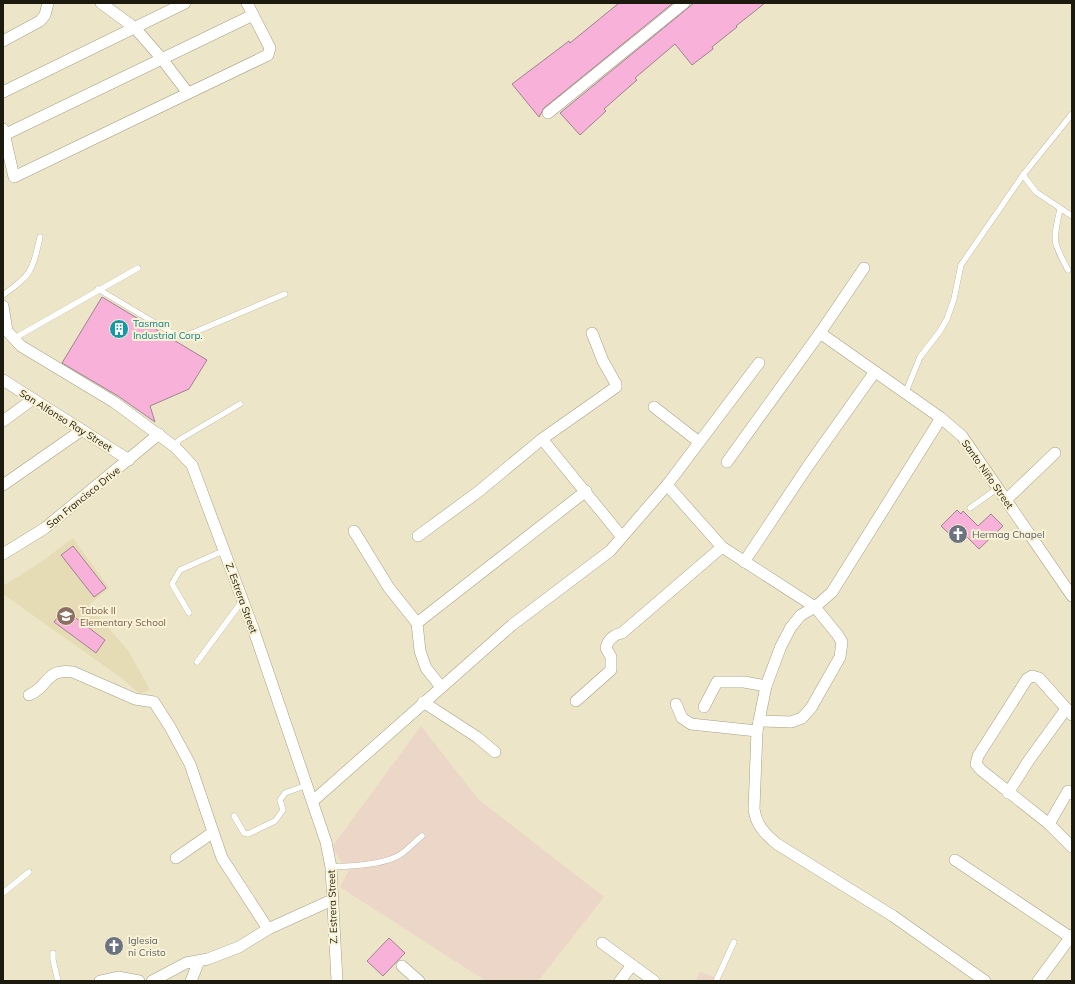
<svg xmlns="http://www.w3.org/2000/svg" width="1075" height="984" font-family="Mulish,sans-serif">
  <rect width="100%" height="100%" fill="#ece5c7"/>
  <!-- industrial -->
  <g fill="#ebd6c8">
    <path d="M421,726l57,73 126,98 -66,84h-52l-146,-94 8,-15 -16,-25z"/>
    <path d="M700,972l26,9h-30z"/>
  </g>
  <!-- built -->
  <path fill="#e5dcb6" d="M73,538l36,50 -20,17 40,47 21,38 -10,4 -20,-17 -117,-83v-8l38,-24z"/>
  <!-- building -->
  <g fill="#f8b1d8" stroke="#9f8391">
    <path d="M619,3h54l-129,105 -5,9 -27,-33 57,-43 1,2z"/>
    <path d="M694,3h71l-29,23 1,1 -25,20 1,2 -21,16 -17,-21 -40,34 2,2 -33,29 2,2 -26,24 -20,-22z"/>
    <path d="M102,297l105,63 -18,29 -39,17 5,16 -37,-26 -56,-33z"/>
    <path d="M957,510l4,4 2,-3 15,15 13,-12 12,12 -24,23 -14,-14 -7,7 -17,-16z"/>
    <path d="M73,546l33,42 -12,9 -33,-42z"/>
    <path d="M64,609l41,31 -9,13 -42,-31z"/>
    <path d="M389,938l16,15 -22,23 -16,-15z"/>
  </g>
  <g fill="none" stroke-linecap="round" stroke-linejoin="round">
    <defs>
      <g id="service">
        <path d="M1023,175l13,17 36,24"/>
        <path d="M1060,209c-7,33 -8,31 8,61"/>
        <path d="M98,289l74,44 11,3 12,-4 90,-38"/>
        <path d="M3,295c29,-21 29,-23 37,-58"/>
        <path d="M13,339l125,-71"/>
        <path d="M905,394l15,-37 20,-26 7,-12 7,-20 7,-34 62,-90 49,-61"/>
        <path d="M175,447l4,-7 61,-36"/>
        <path d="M970,508l28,-20"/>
        <path d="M189,613l-17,-29 8,-14 45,-20"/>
        <path d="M197,662l46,-62"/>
        <path d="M234,816l10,17 4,1 27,-13 8,-11 -3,-10 5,-7 22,-8"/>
        <path d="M331,867c19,-1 50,-2 67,-11 9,-5 16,-14 24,-20"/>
        <path d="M3,893l26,-21"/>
        <path d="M53,953v7l5,21"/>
        <path d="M716,981l18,-39"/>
      </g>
      <g id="minor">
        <path d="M101,3l34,25 27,31 26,34"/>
        <path d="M3,41l37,-20 5,-6 3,-12"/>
        <path d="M3,92l182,-89"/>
        <path d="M548,113l136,-110"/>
        <path d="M3,129l11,48 254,-122 2,-7 -23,-45"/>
        <path d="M4,135l249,-120"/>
        <path d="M3,306l4,25 14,15 93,56 61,45 17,18 61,163 73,214 5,25 6,114"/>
        <path d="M820,333l121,85 21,18 110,160"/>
        <path d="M3,380l126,80"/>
        <path d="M654,407l45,35"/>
        <path d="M941,418l-109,174 -17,15 -14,8 -10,12 -10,19 -15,40 -9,45 -3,78c2,16 11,25 23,35l116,72 92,65"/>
        <path d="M3,421l30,-22"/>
        <path d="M542,439l80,98"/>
        <path d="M727,462l93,-129 44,-65"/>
        <path d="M3,485l79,-55"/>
        <path d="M667,485l55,62 93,60 22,27 5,8 -2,15 -29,51 -9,10 -11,4 -32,-1"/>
        <path d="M1006,500l49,-47"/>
        <path d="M354,531l35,57 28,35 3,28 6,17 15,19"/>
        <path d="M418,536l60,-44 64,-53 74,-52v-3l-13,-23 -11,-28"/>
        <path d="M3,554l42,-26 114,-94"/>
        <path d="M744,562l64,-96 66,-93"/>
        <path d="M417,623l169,-132"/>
        <path d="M29,695c20,-8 16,-27 44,-23l62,27 19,3 16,25 20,37 32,94 46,71"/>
        <path d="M576,701l35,-31v-13l-5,-9c2,-9 7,-13 16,-15l100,-86"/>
        <path d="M423,702l54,35 18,15"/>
        <path d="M676,704l6,14 9,6 66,7"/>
        <path d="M704,707l13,-25h27l22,4"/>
        <path d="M1072,715l-33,-37 -7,-2 -5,3 -49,77 -2,8 5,6 68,54 23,23"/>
        <path d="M1008,793l21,-33 37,-51"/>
        <path d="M313,801l199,-176 98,-74 57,-66 92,-122"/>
        <path d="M1049,824l19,-33 4,3"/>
        <path d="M176,858l36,-25"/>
        <path d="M955,860l115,77"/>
        <path d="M602,943l52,38"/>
        <path d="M402,966l17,15"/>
        <path d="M100,981l18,-4 21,4"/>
        <path d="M152,981l34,-18 22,-4 31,-12 29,-18 64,-29"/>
        <path d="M191,981l8,-20"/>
        <path d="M620,981l12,-16"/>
        <path d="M1038,981l34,-46"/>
      </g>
    </defs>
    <!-- service casing -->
    <use href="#service" stroke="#a7a084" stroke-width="6"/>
    <!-- minor casing -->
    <use href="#minor" stroke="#a7a084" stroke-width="12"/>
    <!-- service -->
    <use href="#service" stroke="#fff" stroke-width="5.5"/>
    <!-- minor -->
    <use href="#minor" stroke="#fff" stroke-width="11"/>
  </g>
  <!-- icons -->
  <defs>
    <symbol id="building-disc" viewBox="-11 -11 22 22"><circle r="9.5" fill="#0f9aa8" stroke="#faf2d4"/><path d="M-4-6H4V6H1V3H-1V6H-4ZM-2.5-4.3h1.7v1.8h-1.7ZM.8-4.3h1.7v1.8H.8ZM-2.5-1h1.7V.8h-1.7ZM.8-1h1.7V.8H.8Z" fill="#fff"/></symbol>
    <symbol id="church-disc" viewBox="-11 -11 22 22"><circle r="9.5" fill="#6b7280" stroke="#faf2d4"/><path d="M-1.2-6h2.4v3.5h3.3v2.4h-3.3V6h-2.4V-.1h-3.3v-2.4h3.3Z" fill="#fff"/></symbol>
    <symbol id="school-disc" viewBox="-11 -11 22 22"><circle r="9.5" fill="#8d6e63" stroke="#faf2d4"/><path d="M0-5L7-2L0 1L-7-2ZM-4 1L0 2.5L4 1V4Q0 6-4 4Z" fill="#fff"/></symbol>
  </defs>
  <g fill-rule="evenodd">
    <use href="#building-disc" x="108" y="318" width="22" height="22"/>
    <use href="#church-disc" x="947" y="523" width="22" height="22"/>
    <use href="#school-disc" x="55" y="605" width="22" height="22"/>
    <use href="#church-disc" x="103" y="935" width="22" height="22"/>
  </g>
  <g text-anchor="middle" stroke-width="4" stroke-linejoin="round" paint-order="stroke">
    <!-- culture labels -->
    <g font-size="10" fill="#0d838f" stroke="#faf2d4" text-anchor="start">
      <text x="133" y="327">Tasman<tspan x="133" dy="12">Industrial Corp.</tspan></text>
    </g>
    <!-- street labels -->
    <g font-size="10" fill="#1c190e" stroke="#faf2d4">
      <text transform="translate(66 420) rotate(32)" y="4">San Alfonso Ray Street</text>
      <text transform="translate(988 474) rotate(55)" y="4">Santo Niño Street</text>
      <text transform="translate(83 497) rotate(-39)" y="4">San Francisco Drive</text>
      <text transform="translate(242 598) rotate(70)" y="4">Z. Estrera Street</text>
      <text transform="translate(332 907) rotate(-92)" y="4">Z. Estrera Street</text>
    </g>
    <!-- worship labels -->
    <g font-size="10" fill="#5b616d" stroke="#faf2d4" text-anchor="start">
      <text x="972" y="538">Hermag Chapel</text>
      <text x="128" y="944">Iglesia<tspan x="128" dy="12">ni Cristo</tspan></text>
    </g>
    <!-- education labels -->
    <g font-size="10" fill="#785e54" stroke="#faf2d4" text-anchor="start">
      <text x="80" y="614">Tabok II<tspan x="80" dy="12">Elementary School</tspan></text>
    </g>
  </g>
  <!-- border -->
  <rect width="1075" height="984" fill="none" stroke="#1c190e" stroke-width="8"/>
</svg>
